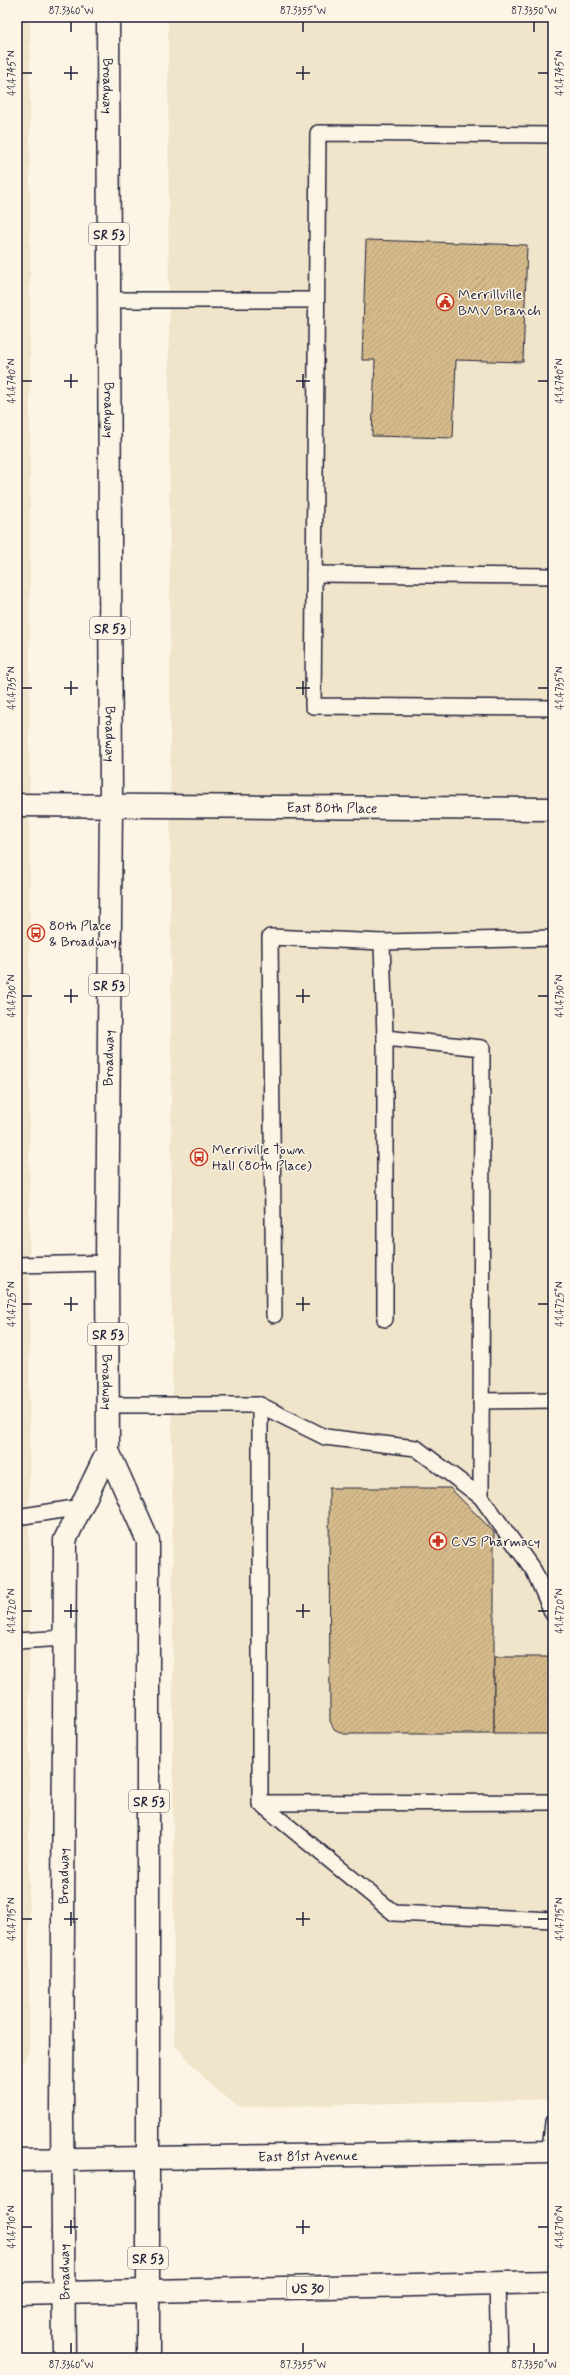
<svg xmlns="http://www.w3.org/2000/svg" width="570" height="2375" font-family="Mynerve,sans-serif">
  <defs>
    <pattern id="building-hatch" width="6" height="6" patternUnits="userSpaceOnUse"><rect width="6" height="6" fill="#d5bb8b"/><path d="M-1 1l2-2M0 6l6-6M5 7l2-2" fill="none" stroke="#b7a079"/></pattern>
  </defs>
  <rect width="100%" height="100%" fill="#fcf5e5"/>
  <filter id="ink" filterUnits="userSpaceOnUse"><feTurbulence type="fractalNoise" baseFrequency=".025" numOctaves="2"/><feDisplacementMap in="SourceGraphic" scale="8" xChannelSelector="R" yChannelSelector="G"/><feConvolveMatrix kernelMatrix="1 2 1 2 8 2 1 2 1" color-interpolation-filters="sRGB"/></filter>
  <g filter="url(#ink)">
    <!-- built -->
    <g fill="#f0e4ca">
      <path d="M17,17h13l-1,2035 -12,20z"/>
      <path d="M168,17h385v2082l-315,8 -31,-26 -33,-37z"/>
    </g>
    <!-- building -->
    <g fill="url(#building-hatch)" stroke="#22223b">
      <path d="M366,240l161,5 -4,117 -67,-2 -3,78 -81,-2 3,-76h-13z"/>
      <path d="M329,1488h121l44,44v202h-150l-10,-5 -4,-8z"/>
      <rect x="494" y="1657" width="59" height="77"/>
    </g>
    <g fill="none" stroke-linecap="round" stroke-linejoin="round">
      <defs>
        <g id="service">
          <path d="M553,135l-235,-2 -5,573 240,2"/>
          <path d="M109,300h206"/>
          <path d="M314,574l239,2"/>
          <path d="M385,1038v281"/>
          <path d="M17,1265l90,-2"/>
          <path d="M274,1315l-4,-378 112,5"/>
          <path d="M481,1401l72,-1"/>
          <path d="M108,1405h152v398l134,110 159,7"/>
          <path d="M260,1405l65,32 91,11 65,49 53,74 19,43"/>
          <path d="M481,1497l1,-449 -97,-10 -3,-96 171,-4"/>
          <path d="M17,1517l64,-10"/>
          <path d="M17,1641l48,-3"/>
          <path d="M260,1803l293,-1"/>
          <path d="M550,2152l3,-30"/>
          <path d="M497,2283l2,75"/>
        </g>
        <g id="minor">
          <path id="s1" d="M17,805l536,4"/>
        </g>
        <g id="primary">
          <path id="s2" d="M108,17l3,788 -4,458 1,188 40,90v817"/>
          <path id="s3" d="M17,2160l536,-8"/>
          <path d="M17,2294l536,-12"/>
          <path id="s4" d="M64,2358l-2,-248 3,-570 43,-89"/>
        </g>
      </defs>
      <!-- service casing -->
      <use href="#service" stroke="#22223b" stroke-width="18"/>
      <!-- minor casing -->
      <use href="#minor" stroke="#22223b" stroke-width="25"/>
      <!-- primary casing -->
      <use href="#primary" stroke="#22223b" stroke-width="25"/>
      <!-- service -->
      <use href="#service" stroke="#fcf5e5" stroke-width="15"/>
      <!-- minor -->
      <use href="#minor" stroke="#fcf5e5" stroke-width="22"/>
      <!-- primary -->
      <use href="#primary" stroke="#fcf5e5" stroke-width="22"/>
    </g>
  </g>
  <!-- ticks -->
  <path fill="none" stroke="#22223b" stroke-width="1.5" d="M71,22v10M303,22v10M534,22v10M71,66v14M303,66v14M22,73h10M64,73h14M296,73h14M538,73h10M71,374v14M303,374v14M22,381h10M64,381h14M296,381h14M538,381h10M71,681v14M303,681v14M22,688h10M64,688h14M296,688h14M538,688h10M71,989v14M303,989v14M22,996h10M64,996h14M296,996h14M538,996h10M71,1297v14M303,1297v14M22,1304h10M64,1304h14M296,1304h14M538,1304h10M71,1604v14M303,1604v14M22,1611h10M64,1611h14M296,1611h14M538,1611h10M71,1912v14M303,1912v14M22,1919h10M64,1919h14M296,1919h14M538,1919h10M71,2220v14M303,2220v14M22,2227h10M64,2227h14M296,2227h14M538,2227h10M71,2343v10M303,2343v10M534,2343v10"/>
  <!-- icons -->
  <defs>
    <symbol id="civic-ring" viewBox="-11 -11 22 22"><circle r="9.5" fill="#fcf5e5" stroke="#c8321e" stroke-width="1.5"/><path d="M-.6-6.5H3V-4.5H.6V-3L4-1V1h2V6H-6V1h2V-1L-.6-3ZM-1.2 2.5V6h2.4V2.5Z" fill="#c8321e"/></symbol>
    <symbol id="bus-ring" viewBox="-11 -11 22 22"><circle r="9.5" fill="#fcf5e5" stroke="#c8321e" stroke-width="1.5"/><path d="M-5-6H5V4H4V6H2V4H-2V6H-4V4H-5ZM-3.5-4V0h7V-4ZM-3.5 1.2v1.5H-2V1.2ZM2 1.2v1.5H3.5V1.2Z" fill="#c8321e"/></symbol>
    <symbol id="pharmacy-ring" viewBox="-11 -11 22 22"><circle r="9.5" fill="#fcf5e5" stroke="#c8321e" stroke-width="1.5"/><path d="M-2-6h4v4h4v4h-4v4h-4v-4h-4v-4h4Z" fill="#c8321e"/></symbol>
  </defs>
  <g fill-rule="evenodd">
    <use href="#civic-ring" x="435" y="292" width="20" height="20"/>
    <use href="#bus-ring" x="26" y="923" width="20" height="20"/>
    <use href="#bus-ring" x="189" y="1147" width="20" height="20"/>
    <use href="#pharmacy-ring" x="428" y="1531" width="20" height="20"/>
  </g>
  <g text-anchor="middle" stroke-width="3" stroke-linejoin="round" paint-order="stroke">
    <!-- shield labels -->
    <g fill="#fcf5e5" stroke="#63616e" stroke-width="1">
      <rect x="89" y="223" width="40" height="22" rx="3"/>
      <rect x="90" y="617" width="40" height="22" rx="3"/>
      <rect x="89" y="974" width="40" height="22" rx="3"/>
      <rect x="88" y="1323" width="40" height="22" rx="3"/>
      <rect x="129" y="1790" width="40" height="22" rx="3"/>
      <rect x="128" y="2247" width="40" height="22" rx="3"/>
      <rect x="287" y="2277" width="42" height="22" rx="3"/>
    </g>
    <g font-size="13" font-weight="bold" fill="#22223b">
      <text x="109" y="239">SR 53</text>
      <text x="110" y="633">SR 53</text>
      <text x="109" y="990">SR 53</text>
      <text x="108" y="1339">SR 53</text>
      <text x="149" y="1806">SR 53</text>
      <text x="148" y="2263">SR 53</text>
      <text x="308" y="2293">US 30</text>
    </g>
    <!-- street labels -->
    <g font-size="14" fill="#22223b" stroke="#fcf5e5">
      <text dy="5" stroke="none"><textPath href="#s2" startOffset="69">Broadway</textPath></text>
      <text dy="5" stroke="none"><textPath href="#s2" startOffset="393">Broadway</textPath></text>
      <text dy="5" stroke="none"><textPath href="#s2" startOffset="717">Broadway</textPath></text>
      <text dy="5" stroke="none"><textPath href="#s1" startOffset="315">East 80th Place</textPath></text>
      <text transform="translate(108 1058) rotate(-89)" y="5">Broadway</text>
      <text dy="5" stroke="none"><textPath href="#s2" startOffset="1365">Broadway</textPath></text>
      <text dy="5" stroke="none"><textPath href="#s4" startOffset="482">Broadway</textPath></text>
      <text dy="5" stroke="none"><textPath href="#s3" startOffset="291">East 81st Avenue</textPath></text>
      <text transform="translate(64 2272) rotate(-91)" y="5">Broadway</text>
    </g>
    <!-- poi labels -->
    <g font-size="14" fill="#22223b" stroke="#fcf5e5" text-anchor="start">
      <text x="458" y="299">Merrillville<tspan x="458" dy="16">BMV Branch</tspan></text>
      <text x="49" y="930">80th Place<tspan x="49" dy="16">&amp; Broadway</tspan></text>
      <text x="212" y="1154">Merriville Town<tspan x="212" dy="16">Hall (80th Place)</tspan></text>
      <text x="451" y="1546">CVS Pharmacy</text>
    </g>
  </g>
  <!-- margin -->
  <rect width="570" height="2375" fill="none" stroke="#fcf5e5" stroke-width="44"/>
  <rect x="22" y="22" width="526" height="2331" fill="none" stroke="#22223b" stroke-width="1.5"/>
  <g font-size="10" text-anchor="middle" fill="#22223b">
    <text x="71" y="14">87.3360°W</text>
    <text x="303" y="14">87.3355°W</text>
    <text x="534" y="14">87.3350°W</text>
    <text transform="translate(11 73) rotate(-90)" y="4">41.4745°N</text>
    <text transform="translate(559 73) rotate(-90)" y="4">41.4745°N</text>
    <text transform="translate(11 381) rotate(-90)" y="4">41.4740°N</text>
    <text transform="translate(559 381) rotate(-90)" y="4">41.4740°N</text>
    <text transform="translate(11 688) rotate(-90)" y="4">41.4735°N</text>
    <text transform="translate(559 688) rotate(-90)" y="4">41.4735°N</text>
    <text transform="translate(11 996) rotate(-90)" y="4">41.4730°N</text>
    <text transform="translate(559 996) rotate(-90)" y="4">41.4730°N</text>
    <text transform="translate(11 1304) rotate(-90)" y="4">41.4725°N</text>
    <text transform="translate(559 1304) rotate(-90)" y="4">41.4725°N</text>
    <text transform="translate(11 1611) rotate(-90)" y="4">41.4720°N</text>
    <text transform="translate(559 1611) rotate(-90)" y="4">41.4720°N</text>
    <text transform="translate(11 1919) rotate(-90)" y="4">41.4715°N</text>
    <text transform="translate(559 1919) rotate(-90)" y="4">41.4715°N</text>
    <text transform="translate(11 2227) rotate(-90)" y="4">41.4710°N</text>
    <text transform="translate(559 2227) rotate(-90)" y="4">41.4710°N</text>
    <text x="71" y="2368">87.3360°W</text>
    <text x="303" y="2368">87.3355°W</text>
    <text x="534" y="2368">87.3350°W</text>
  </g>
</svg>
